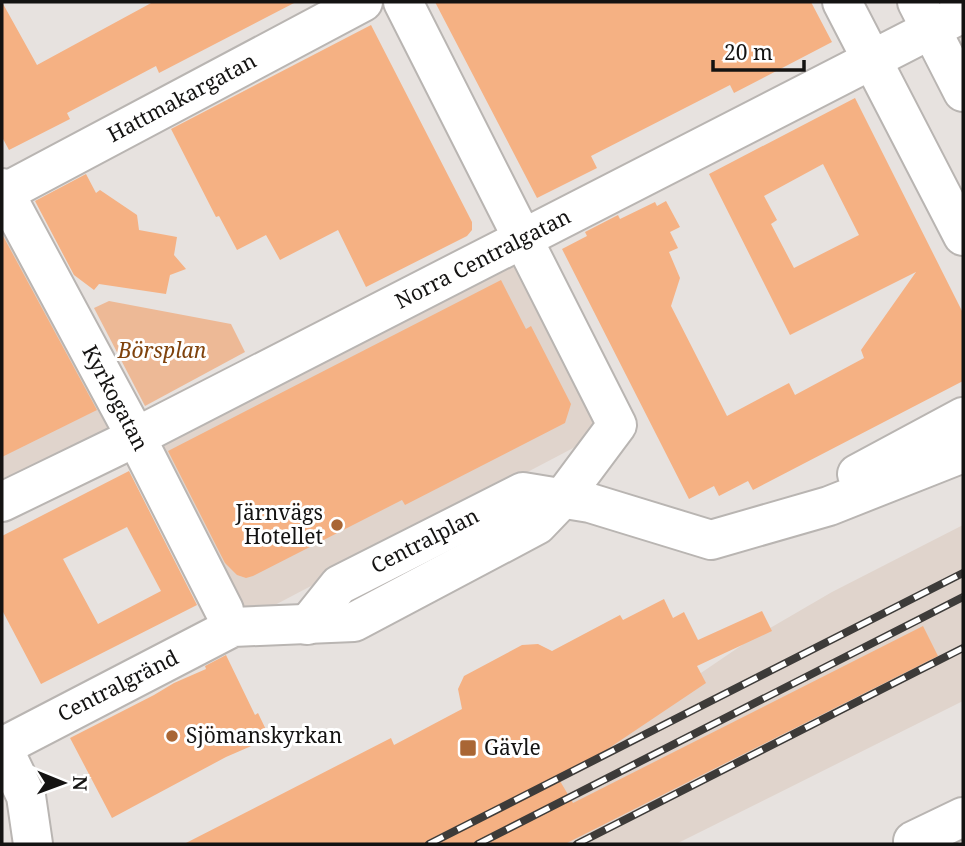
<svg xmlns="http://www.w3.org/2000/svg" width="965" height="846" font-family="'Noto Serif',serif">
  <rect width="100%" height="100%" fill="#e7e2df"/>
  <!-- built -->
  <g fill="#e0d4cc">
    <path d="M2,194l134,242 386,-197 95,186 -384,202 -97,-190 -134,65z"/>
    <path d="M963,525v176l-287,143h-298l264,-131 106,-72 84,-49z"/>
  </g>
  <!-- green -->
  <path fill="#edb996" d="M109,301l122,23 14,28 -100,54 -51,-98z"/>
  <!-- building -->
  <g fill="#f5b183" fill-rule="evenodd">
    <path d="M2,2l35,63 116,-63h143l-137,71 -3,-7 -89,47 3,6 -61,31 -7,-13z"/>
    <path d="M435,2h376l21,40 -98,51 -4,-8 -139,71 6,12 -60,30z"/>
    <path d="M371,25l101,197v8l-5,6 -101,51 -28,-57 -58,30 -14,-25 -29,15 -18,-34 -3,1 -45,-88z"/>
    <path d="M855,98l108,215v68l-210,109 -5,-9 -29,15 -5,-10 -25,13 -127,-250 25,-13 -2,-4 33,-17 2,4 35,-17 2,4 9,-5 14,26 -10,5 8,16 -9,4 11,26 -9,28 56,110 62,-33 6,12 69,-37 -3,-8 55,-78 -126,63 -81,-161zM823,164l36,71 -65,33 -23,-44 6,-4 -13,-24z"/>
    <path d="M86,174l10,19 4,-3 37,25 2,15 38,7 -3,18 12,14 -16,6 -4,19 -67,-10 -5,6 -20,-15 -39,-74z"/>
    <path d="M2,234l95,176 -95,47z"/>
    <path d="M501,280l25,49 5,-3 40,78 -6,19 -160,82 -3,-5 -149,76 -7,2 -9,-3 -12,-12 -57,-112z"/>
    <path d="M129,471l68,134 -156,79 -39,-74v-74zM127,527l34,64 -63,33 -35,-65z"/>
    <path d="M664,599l9,19 11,-6 14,28 64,-29 10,20 -75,35 9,17 -146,98 13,22 350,-177 15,30 -373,188h-381l207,-106 3,7 68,-36 -4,-20 6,-13 58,-31 16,-1 14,7 68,-36 3,5z"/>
    <path d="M226,655l29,60 3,-2 12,25 -44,19 -114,61 -42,-80 84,-43 20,-12 32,-14 -1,-3z"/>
  </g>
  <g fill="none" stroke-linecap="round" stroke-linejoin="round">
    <defs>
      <g id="minor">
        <path d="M842,2l121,234"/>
        <path d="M917,2l46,90"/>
        <path d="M2,188l134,249 88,173"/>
        <path d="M2,194l361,-192"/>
        <path d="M857,474l106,-57"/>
        <path d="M2,502l134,-65 827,-424"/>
        <path d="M307,625l32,-40 184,-93 67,11 121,37 118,-34 134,-53"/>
        <path d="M2,746l24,50 7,48"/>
        <path d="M2,747l231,-120 121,-5 183,-97 24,-25 56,-75 -214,-423"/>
        <path d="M915,844l-2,-3 50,-24"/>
      </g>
    </defs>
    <!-- minor casing -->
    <use href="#minor" stroke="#b9b5b2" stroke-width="42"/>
    <!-- minor -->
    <use href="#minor" stroke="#fff" stroke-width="38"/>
    <defs>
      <g id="rail">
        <path d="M429,844l534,-271"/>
        <path d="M478,844l485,-247"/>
        <path d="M577,844l386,-196"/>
      </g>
    </defs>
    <!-- rail casing -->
    <use href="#rail" stroke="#3d3b39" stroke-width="8"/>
    <!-- rail -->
    <use href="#rail" stroke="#fff" stroke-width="5" stroke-dasharray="16" stroke-linecap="butt"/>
  </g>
  <!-- markers -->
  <g fill="#a96634" stroke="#fff" stroke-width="2.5">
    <circle cx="337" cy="525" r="7"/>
    <circle cx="172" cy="736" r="7"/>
    <rect x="459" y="739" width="18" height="18" rx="3.5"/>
  </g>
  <g text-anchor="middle" stroke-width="6" stroke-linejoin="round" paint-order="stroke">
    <!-- street labels -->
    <g font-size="21" fill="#141312" stroke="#fff">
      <text transform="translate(182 98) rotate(-28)" y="7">Hattmakargatan</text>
      <text transform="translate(483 259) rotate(-27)" y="7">Norra Centralgatan</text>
      <text transform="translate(115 398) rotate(62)" y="7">Kyrkogatan</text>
      <text transform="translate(425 541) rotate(-27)" y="7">Centralplan</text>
      <text transform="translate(118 686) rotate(-27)" y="7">Centralgränd</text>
    </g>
    <!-- park labels -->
    <g font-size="21" font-style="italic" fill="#7f420c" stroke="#fff">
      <text x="162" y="358">Börsplan</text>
    </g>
    <!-- poi labels -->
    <g font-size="21" fill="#141312" stroke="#fff" text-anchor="start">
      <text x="323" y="520" text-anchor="end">Järnvägs<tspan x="323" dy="24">Hotellet</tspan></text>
      <text x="186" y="743">Sjömanskyrkan</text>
      <text x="484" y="755">Gävle</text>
    </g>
  </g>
  <!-- border -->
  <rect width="965" height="846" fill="none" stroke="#141312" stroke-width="7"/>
  <!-- north arrow -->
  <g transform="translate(63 783) rotate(91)" stroke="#ffffff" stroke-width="5" paint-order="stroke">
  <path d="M0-5L12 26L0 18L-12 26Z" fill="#141312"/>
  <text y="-10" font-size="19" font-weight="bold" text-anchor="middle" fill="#141312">N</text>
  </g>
  <!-- scale -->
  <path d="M713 60v10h91v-10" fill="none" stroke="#141312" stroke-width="3.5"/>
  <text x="724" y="60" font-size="21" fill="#141312" stroke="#ffffff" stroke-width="5" paint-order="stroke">20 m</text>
</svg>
